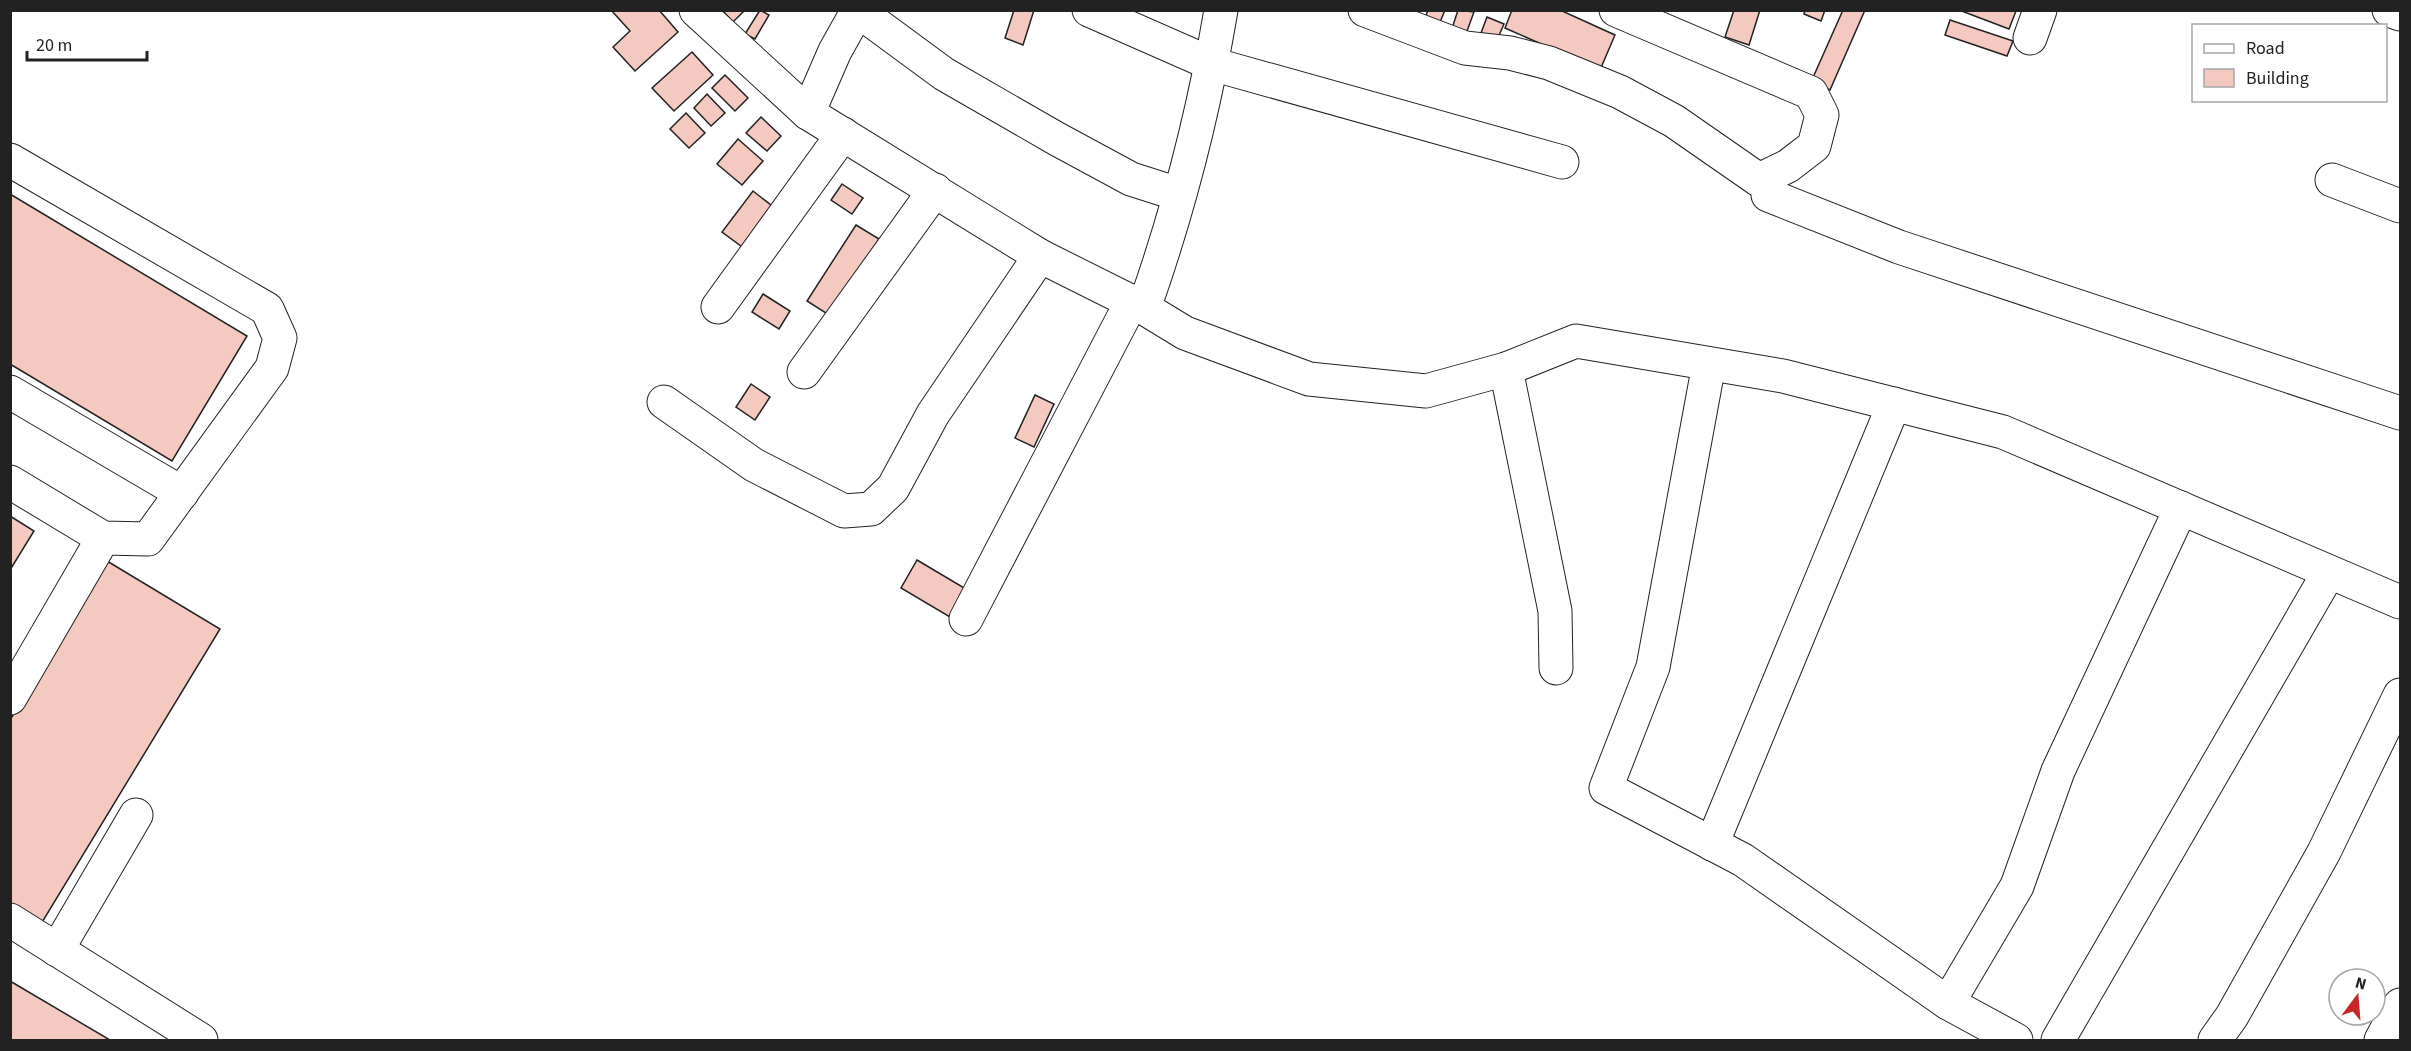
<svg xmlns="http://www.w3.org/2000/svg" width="2411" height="1051" font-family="'Source Sans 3',sans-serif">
  <rect width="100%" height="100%" fill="#fff"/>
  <!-- building -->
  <g fill="#f3c9c0" stroke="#222" stroke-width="1.5">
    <path d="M611,10h48l19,22 -43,39 -22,-24 17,-16z"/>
    <path d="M722,10h23l-12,12z"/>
    <path d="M760,10l9,5 -14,24 -10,-5z"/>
    <path d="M1014,10h20l-11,35 -18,-7z"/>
    <path d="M1428,10h17l-9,22 -14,-6z"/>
    <path d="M1458,10l16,2 -11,30 -14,-4z"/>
    <path d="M1512,10h48l55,25 -15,35 -95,-42z"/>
    <path d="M1734,10h26l-11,35 -24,-8z"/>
    <path d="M1805,10h20l-4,11 -17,-7z"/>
    <path d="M1843,10h22l-35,80 -19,-8z"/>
    <path d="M1959,10h56l1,1 -7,18z"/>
    <path d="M1487,17l17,7 -10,23 -16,-6z"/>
    <path d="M1950,20l63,21 -6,15 -62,-21z"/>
    <path d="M692,52l21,23 -39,36 -22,-23z"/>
    <path d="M725,75l23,23 -13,13 -23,-23z"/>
    <path d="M707,94l18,19 -14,13 -17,-18z"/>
    <path d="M686,113l19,20 -16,15 -19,-19z"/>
    <path d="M761,117l20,19 -14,15 -21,-18z"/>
    <path d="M738,139l25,22 -21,24 -25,-21z"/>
    <path d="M842,184l21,14 -11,16 -21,-14z"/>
    <path d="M753,191l23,18 -31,40 -23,-17z"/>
    <path d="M10,194l237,142 -75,125 -162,-97z"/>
    <path d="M856,225l23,14 -50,76 -22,-14z"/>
    <path d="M763,294l27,17 -11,18 -27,-17z"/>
    <path d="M751,384l19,13 -15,23 -19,-13z"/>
    <path d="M1035,395l19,9 -20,43 -19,-9z"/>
    <path d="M10,516l24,15 -24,39z"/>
    <path d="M917,560l54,32 -16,28 -54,-32z"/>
    <path d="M107,561l113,68 -179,295 -31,-18v-186z"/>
    <path d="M10,981l100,59h-100z"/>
  </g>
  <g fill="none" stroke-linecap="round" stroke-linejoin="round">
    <defs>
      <g id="street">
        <path d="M696,10l112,103"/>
        <path d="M857,10l87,64 113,65 74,40 47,15"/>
        <path d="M858,10l-23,41 -27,62 232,143 104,52 41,25 124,46 117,12 80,-22 70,-28 207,35 220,56 397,170"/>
        <path d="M1089,10l123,54 350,98"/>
        <path d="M1365,10l100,38 45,5 39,10 71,29 54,29 85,59 29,-14 26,-20 8,-31 -11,-22 -195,-83"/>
        <path d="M2389,10l11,4"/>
        <path d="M2030,38l10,-28"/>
        <path d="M10,160l257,149 13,29 -8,30 -124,171 -45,-1 -93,-56"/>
        <path d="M2332,180l68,26"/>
        <path d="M1768,195l131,52 501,166"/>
        <path d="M718,307l125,-173"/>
        <path d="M1144,308c34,-96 60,-197 77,-298"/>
        <path d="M1709,364l-56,303 -47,121 137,72 205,143 68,37"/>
        <path d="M1506,369l49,242 1,57"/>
        <path d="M804,372l131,-182"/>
        <path d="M10,392l172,101"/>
        <path d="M664,402l90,63 90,46 27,-2 22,-21 40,-74 107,-158"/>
        <path d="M966,619l166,-318"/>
        <path d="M10,698l93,-160"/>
        <path d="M1712,844l182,-440"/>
        <path d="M10,920l191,120"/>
        <path d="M57,950l79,-135"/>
        <path d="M1948,1003l69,-117 41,-115 123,-263"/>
        <path d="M2058,1040l271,-468"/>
        <path d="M2215,1040l17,-24 92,-164 76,-157"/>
        <path d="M2381,1040l19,-35"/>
      </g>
    </defs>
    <!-- street casing -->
    <use href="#street" stroke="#222" stroke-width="35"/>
    <!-- street -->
    <use href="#street" stroke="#fff" stroke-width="33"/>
  </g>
  <!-- border -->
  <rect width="2411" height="1051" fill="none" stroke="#222222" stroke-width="24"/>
  <!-- legend -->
  <rect x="2192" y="24" width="195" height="78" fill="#ffffff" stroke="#a7a7a7" stroke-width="1.5"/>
  <rect x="2204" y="44" width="30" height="9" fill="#ffffff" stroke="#a7a7a7" stroke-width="1.5"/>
  <text x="2246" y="54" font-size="18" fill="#222222">Road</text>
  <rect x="2204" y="69" width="30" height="18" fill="#f3c9c0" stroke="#a7a7a7" stroke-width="1.5"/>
  <text x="2246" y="84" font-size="18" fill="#222222">Building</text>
  <!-- north arrow -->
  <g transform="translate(2357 997) rotate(16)"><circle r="28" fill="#ffffff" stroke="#a7a7a7" stroke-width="1.5"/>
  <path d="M0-4.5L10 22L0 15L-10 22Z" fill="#c62828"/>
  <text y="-9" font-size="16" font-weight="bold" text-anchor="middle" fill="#222222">N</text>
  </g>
  <!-- scale -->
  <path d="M27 51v9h120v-9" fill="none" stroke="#222222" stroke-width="3"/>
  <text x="36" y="51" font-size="18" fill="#222222" stroke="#ffffff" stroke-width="4.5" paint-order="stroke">20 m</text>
</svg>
